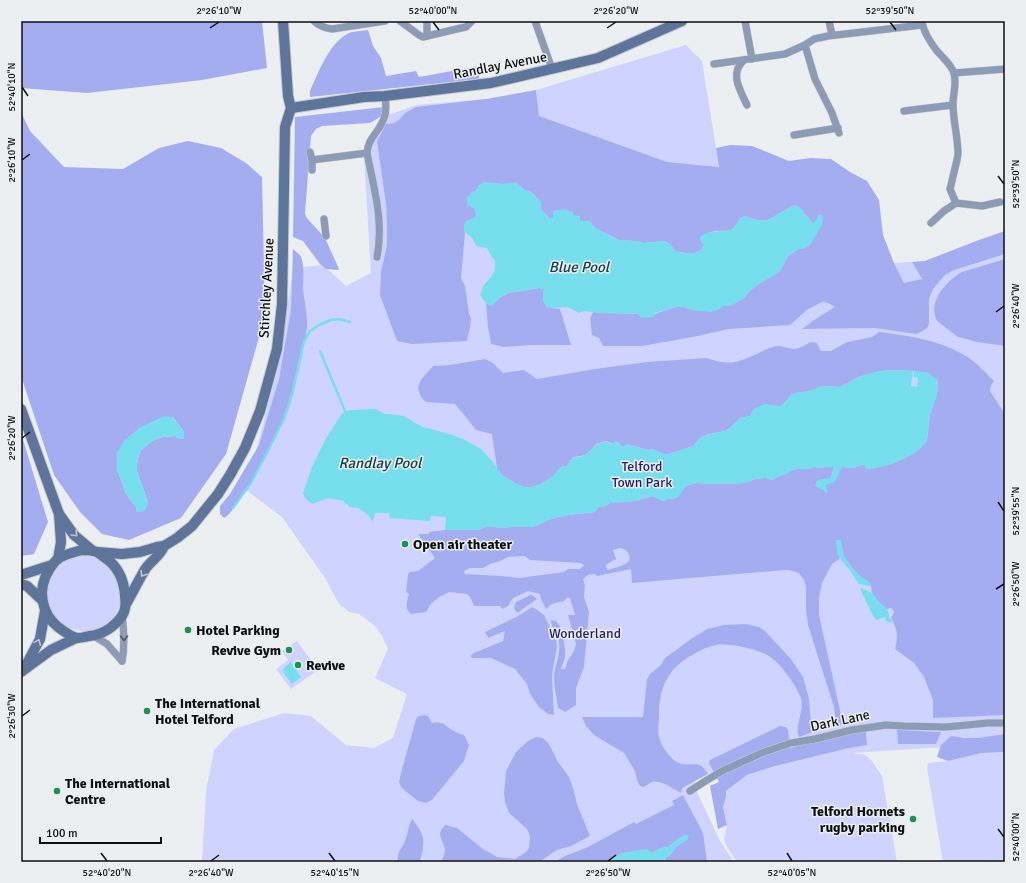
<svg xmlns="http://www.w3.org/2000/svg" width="1026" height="883" font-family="Signika,sans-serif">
  <rect width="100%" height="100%" fill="#eceff1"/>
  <!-- green -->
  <g fill="#ced4ff">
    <path d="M686,45l16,16 17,106 175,96 31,-2 54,-21 26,-9v512l-153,10 13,2 7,6 10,15 15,86h-160l-11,-17 -2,-6 3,-14 -4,-18 3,-10v-6l21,-16 37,-12 -89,13 1,14 24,51 14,21h-532l4,-71 8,-41 20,-21 50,-16 27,3 35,29 28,3 19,-10 14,-44 -32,-16 13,-29 -6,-13 -7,-10 -16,-12 -10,-2 -10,-8 -14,-26 -43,-61 -40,-30 12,-28 26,-101 13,-90 30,-3 23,21 25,-13 -7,-116 21,-41 32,-11 69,-6 52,16 -2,-25z"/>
    <circle cx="84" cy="593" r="38"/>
    <path d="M297,641l21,29 -27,19 -15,-20 12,-9 -6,-9z"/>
    <path d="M1005,752v110h-62l-16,-94 1,-5 20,-2 34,-8z"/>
  </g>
  <!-- forest -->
  <g fill="#a5adf1" fill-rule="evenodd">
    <path d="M21,21h241l5,47 -65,12 -115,13 -66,-5z"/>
    <path d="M368,30l5,16 8,12 5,18 30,-5 3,6 60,-11v13l-169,18v-6c9,-19 20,-52 42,-59 5,-1 11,-1 16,-2z"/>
    <path d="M536,90l3,26 128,46 52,5 -3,-19 14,-3 22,1 37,15 21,-3 21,1 19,13 17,9 12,19 4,35 11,28 10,20 18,-4 -10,-17 13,-1 54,-21 26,-9v23l-51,16 -9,5 -12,14 -4,10v24l-1,4 -5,4 -7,3 -42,-6 -72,1 12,-9 21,-13 -7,-4 -6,-1 -15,8 -17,15 -61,4 -36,8 -51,9h-39l-4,-8 -7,-3 -2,-17 3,-6 10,1 52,1 20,-7h10l6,3 25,1 7,-5h7l14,-8 7,-8 8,-6 21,-13 8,-15 10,-7h5l12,-27 -3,1c-4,-7 -12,-13 -18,-18 -5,3 -10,6 -16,9 -3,2 -6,4 -8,5 -8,3 -18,0 -25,-3l-5,2c-9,21 -17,8 -32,15 -3,1 -6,4 -8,6l4,6c-5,12 -19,8 -29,6l-5,-7 -5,-3 -21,2 -9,-2 -16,-1 -20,-10 -6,-4 -3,-5h-10l-7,-6 -13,-5 -6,1 -1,7h-4l-8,-9v-7l-10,-10 -6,-2 -9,-7 -13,1 -10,-1 -14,2 -3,6 -5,2 5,16v8l-11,5 -1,6 1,5 -4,45 4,8 4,27 2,6 -1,8 -3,14 -55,3 -15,-3 -17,-46 1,-23 6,-27v-24l-1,-17 -9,-63 9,-17 8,-1 6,-4 5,-6 11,-6 70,-8z"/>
    <path d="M384,107l1,7 -15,9 -48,3 -6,3 -5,7 -6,77 1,4 19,21 14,31 -1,1 -12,-1 -6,-5 -17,-23 -10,-4 2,-120z"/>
    <path d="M21,112l9,19 34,36 59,2 36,-21 29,-7 33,7 25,15 16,14 3,139 -39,138 -45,64 -52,22 -27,-6 -22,-22 -26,-37 -33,-99zM173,417l11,15v7h-4l-5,-3 -13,1 -10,4 -12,10 -3,12v8l11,31 -11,10 -1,-5 -10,-13 -9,-25z"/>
    <path d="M293,249c2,2 5,4 7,6 5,8 3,24 3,33 1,13 5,27 4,40 -1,9 -4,18 -5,27 -11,51 -30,99 -61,142 -5,7 -10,17 -17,21l-4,-4v-8l10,-12 29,-49 20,-66 12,-69z"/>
    <path d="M1005,259v87l-28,-4 -19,-5 -21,-16c-10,-19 9,-40 25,-49z"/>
    <path d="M540,288l3,1v12l3,5 5,2 9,1 11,36h-40l-27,2 -13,-3 -3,-17 -2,-24 6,3 7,-8 10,-5z"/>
    <path d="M879,332c31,4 63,8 90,26 9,6 17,15 25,23l-3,4 -1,6 15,23v301l-72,3v-18l-9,-23 -10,-14 -19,-14c3,-14 3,-18 -4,-31l3,-6 -3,-4 -4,1c-5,-4 -12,-10 -15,-16 -1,-3 0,-6 -2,-9 -2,-4 -7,-5 -10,-8 -9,-7 -13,-18 -23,-26l3,9 -8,5 -10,19 -3,15v17l24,109 -7,3 -2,-20 -26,-82 -2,-14v-24l-2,-7 -5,-7 -6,-2 -7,-1 -154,13 -1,-14 -34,7 -2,-2 -7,1 -5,4 2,6 -1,12 5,15 -5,55 -8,21v17l-11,7 -7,-4c-1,-10 -4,-21 -4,-31 0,-12 7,-22 5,-34 -1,-8 -8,-15 -8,-23l5,1 4,5 3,8 2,16v8l-4,11h4l3,-9 6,-9 2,-7 -2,-7 -6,-22h7l-5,-17h-3l-3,3 -12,3 -6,5 -5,-10 -1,-5 -12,-3 -15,7 -5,8 -6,3 -2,-3h-26l-4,-9 -3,-3 -18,-2 -10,5 -9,8 -4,7 -15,2c-7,-5 -4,-13 -2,-20l-3,-2 2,-18 2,-2 8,-1 17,-13 -17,-24h11v-2l16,-2h34l8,-4 15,2 8,-1h23l18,-8 17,-4 27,-3 3,-5 8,-1 5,-4 24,-1 18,-5 10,5 5,-2h5l13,-13 10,-3 22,1 27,-1 10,-4 11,-1 6,2 7,-4 7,-2 4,-3 6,-2h13l5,-2 6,1 14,-2 -3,12 -16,8 7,3 5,-5 9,-4 4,-11 3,-2 10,1 12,-4 1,4c15,2 56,-13 61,-29 2,-8 1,-16 3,-24 4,-12 10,-24 7,-36l-5,-2 -4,-4 -14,-2 -18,-1 -15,1 -13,3 -12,4 -10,6 -7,3 -17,-1 -12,5 -14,2 -5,2 -5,6 -5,5c-8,0 -21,-2 -27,4 -1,1 -3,4 -4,6l-10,2 -10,10 -5,3 -16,3 -9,4 -7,8 -24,8h-5l-12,-5 -4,1 -21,-6 -4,3 -17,-6 -10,3 -6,7 -5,4 -11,2 -4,4 -3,5 -7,1 -3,6 -8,6 -10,6 -8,2h-7l-6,-2 -16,-10 -5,-7 -5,-34 -16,-4 -11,-14 -10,-12 -29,-2c-6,-4 -10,-14 -6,-20 3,-6 9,-11 13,-16l17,-1 35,-6 8,4 10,10 21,-3 13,9 58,-10 52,-7 59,-4c25,8 30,5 53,-5 4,-2 9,-5 14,-6 8,-3 14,2 21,2 6,0 12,-5 17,-7l6,1 4,8h10l16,-9 25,-5zM620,548c4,1 6,2 8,5 7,12 -13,14 -20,17l-2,-3 1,-3 9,-5 -3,-9zM525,556l5,4 51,3 3,2 -4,4h-12l-4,3 -45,6 -18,-2 -36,-2 -1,-3 6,-3h13l7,-4 8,-2 10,-5z"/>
    <path d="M21,433l27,89 -14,32 -13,2z"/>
    <path d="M530,595h2l5,4 -20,14 -3,-5 2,-6z"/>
    <path d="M532,607l4,2 8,6 12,25 1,6 -5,30 2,39 -6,-1 -9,-7 -9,-13 -3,-10 -12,-15 -24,-11h-19l-1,-1v-2l3,-2 29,-12 2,-10 -17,7 -3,-6 33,-16z"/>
    <path d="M746,624l13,3 6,4 26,28 12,18 6,22 2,25 5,7 -17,6c-5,-13 7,-28 1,-41 -6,-14 -23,-38 -37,-43 -12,-5 -34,-10 -47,-8 -9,2 -15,5 -22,9 -26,14 -35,33 -35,62 0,7 -2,15 0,21 2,9 12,23 20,26 12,5 20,-5 29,11l-26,14 -1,5c-8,-4 -19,-13 -29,-11 -2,1 -6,4 -9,5l-3,-1 -3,-6 -2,-9 -11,-18 -30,-18 -8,-9 -4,-9h61l4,-38 3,-5 11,-9 4,-7 29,-21 13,-8 17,-4z"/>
    <path d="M424,715l4,1 4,7c14,-2 12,3 22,8 3,2 7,3 10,4l5,10 -5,16 -32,39 -6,3 -8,-2 -15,-12 -2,-2 -2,-5 2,-9 15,-54 3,-3z"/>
    <path d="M780,726l6,1 2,3 2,18 56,-15 20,-2 1,14 -18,3 -74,18 -28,9 -21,16v6l-3,10 4,18 -9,4 -8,-43 9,-4 -10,-19 1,-3z"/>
    <path d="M897,730l44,2 -5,12h-38z"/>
    <path d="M1005,734v18l-23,1 -34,8 -11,-4 4,-12 10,-9 13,2h14z"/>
    <path d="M536,737l7,1 6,6 9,18 11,15 4,11 4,16 13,32 -19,10 -14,4 -18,12h-98c2,-4 4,-9 4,-13 -2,-11 -10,-13 0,-24l12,3 26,21 14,8 18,2 11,-7 3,-4 1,-12 -3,-7 -18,-16 -4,-11 -1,-9 2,-22 10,-19 12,-11z"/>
    <path d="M683,795l20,38 4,29h-42l1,-5 4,-2 7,-9 11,-7 -9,-1 -11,9 -7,1 -9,5 -13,-2 -17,2 -16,9h-52l11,-6 23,-9 46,-25 2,2 38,-19 -2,-4z"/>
    <path d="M412,819c14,17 13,23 8,43h-22c-2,-10 4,-13 7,-21 3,-7 3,-15 7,-22z"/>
  </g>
  <!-- water -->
  <g fill="#76deec">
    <path d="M485,182l18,2 13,-2 9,8 6,2 10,10v7l8,9h4v-7l7,-1 4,-1 9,3v3l7,1v5h10l3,5 6,4 20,10 16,1 9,2 21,-2 5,3 5,7c10,2 24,6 29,-6l-4,-6 1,-3 6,-3 6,-1 18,-2 5,-4 4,-8 5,-2c7,3 17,6 25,3 2,-1 5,-3 8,-5 6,-3 11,-6 16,-9 6,1 9,4 11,10l4,3 3,5 3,-1 4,-8 3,1 1,4 -1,6 -12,20 -7,4h-5l-10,7 -8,15 -21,13 -8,6 -7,8 -14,8h-7l-7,5 -6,1 -19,-2 -6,-3h-10l-20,6 -1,4 -13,1 -3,-4 -2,-1h-33l-19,-2 -5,2 -12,-6 -16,1 -5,-2 -3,-5v-12l-3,-1 -31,5 -10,5 -7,8 -6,-3 -6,-8 4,-10 7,-8 4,-7v-10l-3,-2 -5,-10 -11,-2c-1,-3 -3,-7 -5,-9 -7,-6 -8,-6 -6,-15l11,-5 -1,-8 -8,-4v-7l4,-5 5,-2 3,-6z"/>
    <path d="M896,370l17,1v6l-1,1 -1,8 6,1 1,-9 -4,-1v-6l14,2 4,4 5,2c3,12 -3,24 -7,36 -2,8 -1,16 -3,24 -5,16 -46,31 -61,30l-2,-5 -11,4 -10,-1c-5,4 -4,11 -9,15 -3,2 -6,2 -9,3l3,6 -2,2 -4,-4 -7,-3 2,-6 14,-2 3,-12 -14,2 -6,-1 -5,2h-13l-6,2 -4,3 -7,2 -7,4 -6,-2 -11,1 -10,4 -27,1 -22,-1 -10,3 -8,11 -5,2h-5l-5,2 -10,-5 -18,5 -22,2 -2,-1 -5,4 -8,1 -3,5 -27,3 -17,4 -18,8h-23l-8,1 -15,-2 -8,4h-34l1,-13 -15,-1 -1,5 -40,-3 -1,-5h-14l-2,9 -6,-8 -9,-6 -8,-1 -7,-6 -15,-3 -16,6 -7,-6 -2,-5 9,-26 13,-27 16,-25 4,-4 7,-1 24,-1 9,5h4l15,2 11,7 8,4 30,8 12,5 16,9 11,12 10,14 16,10 6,2h7l8,-2 10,-6 7,-6 4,-6 7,-1c8,-13 8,-6 18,-11 7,-4 8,-10 15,-12 7,-1 6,-2 12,1l3,-3 4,1 2,5h2l4,-3 21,6 4,-1 12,5h5l24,-8 7,-8 10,-4 15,-3 5,-3 10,-10 10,-2c1,-2 2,-4 3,-6 2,-2 11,-6 14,-6l3,1 11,1 5,-5 5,-6 5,-2 14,-2 12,-5 17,1 7,-3 10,-6 12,-4 13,-3z"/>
    <path d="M164,416l9,1 11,15v7h-4l-5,-3 -13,1 -10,4 -12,10 -3,12v8l11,31 -3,9 -8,1 -1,-5 -10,-13 -9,-25v-16l8,-13 14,-12z"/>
    <path d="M836,540h5l3,16 4,7 12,13 9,6 3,4h-3l-10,-2 -10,-15 -9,-10 -3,-9z"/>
    <path d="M861,588l11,5 8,10 7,6 2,5v3l3,4 -1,2 -5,-2 -1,-4 -9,3 -3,-4 -13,-27z"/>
    <path d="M291,662l10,15 -9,7 -9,-12 2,-5z"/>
    <path d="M684,835h5l-1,4 -11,7 -7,9 -4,2 -1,5h-59l16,-9 25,-4 5,4 9,-5 7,-1 11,-9z"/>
  </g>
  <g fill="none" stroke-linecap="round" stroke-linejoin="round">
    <!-- stream -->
    <g stroke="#76deec" stroke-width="2.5">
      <path d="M320,351l25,60"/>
      <path d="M233,508l18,-25 18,-34 15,-30 8,-24 12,-54 6,-10 9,-6 12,-5 8,-1 11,3"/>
    </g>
    <defs>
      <g id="street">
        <path d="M314,21c5,5 10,7 18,8l53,-8"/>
        <path d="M400,21l19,14 4,2 38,-9 5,-1 6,-6"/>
        <path d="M427,21v15"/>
        <path d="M535,21l17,48"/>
        <path d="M745,21l7,38"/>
        <path d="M829,21l3,14"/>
        <path d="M922,21c1,11 9,22 15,30 6,7 14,13 17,22 3,10 -1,21 -1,31 0,17 5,33 5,50l-1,6 -7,29 6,14"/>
        <path d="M805,45l10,34 17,34 7,20"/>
        <path d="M744,60c-15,13 -4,30 3,45"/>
        <path d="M714,64l71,-10 20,-9 9,-6 14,-3 94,-11"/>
        <path d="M954,73l51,-4"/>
        <path d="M904,111l49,-6"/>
        <path d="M794,135l44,-7"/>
        <path d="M310,152l2,8"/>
        <path d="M312,170v-10l55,-7"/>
        <path d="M324,219l2,17"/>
        <path d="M931,223l13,-12 12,-8 26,3 18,-4"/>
        <path d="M377,257c7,-36 -3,-68 -10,-104 1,-16 13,-21 17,-35 3,-7 2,-15 1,-22"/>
        <path d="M94,636l13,8 15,17"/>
        <path d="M122,661c3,-15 2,-31 0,-46"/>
        <path d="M690,791l17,-11 17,-10 40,-18 27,-9 24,-4 37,-9 34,-5 17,1 43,1 42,-4h17"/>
      </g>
      <g id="secondary">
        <path d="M291,108l73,-11 21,-1 106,-13 107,-25 84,-37"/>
        <path d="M21,409l38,105 2,28 -3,17"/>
        <path d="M59,514l15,21 19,16"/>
        <path d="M82,550c4,0 8,0 12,1 4,1 7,4 10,6 14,9 20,23 21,39 1,7 1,14 -3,20 -8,11 -20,19 -33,20 -4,1 -9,2 -12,2 -5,-1 -15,-8 -19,-11 -17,-14 -21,-38 -9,-57 3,-5 6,-9 10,-12 7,-4 15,-6 23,-8z"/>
        <path d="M97,552l25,2 18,-2 17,-5 7,-1 13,-8 15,-12 26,-32 12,-19 15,-27 15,-37 17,-62 5,-45 3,-177 6,-19 -3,-12 -5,-75"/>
        <path d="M21,575l31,-10"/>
        <path d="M21,584l6,2 15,14"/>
        <path d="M126,604c7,-12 13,-25 20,-36 6,-8 15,-13 18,-22"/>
        <path d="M25,667l15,-28 5,-28"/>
        <path d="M21,672l30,-22 25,-12"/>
      </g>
    </defs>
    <!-- street casing -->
    <use href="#street" stroke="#c8cbcd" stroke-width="8"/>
    <!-- secondary casing -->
    <use href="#secondary" stroke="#c8cbcd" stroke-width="12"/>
    <!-- street -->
    <use href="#street" stroke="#8c9cb7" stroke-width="7"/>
    <!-- secondary -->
    <use href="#secondary" stroke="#5d749b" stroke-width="10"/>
  </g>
  <!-- one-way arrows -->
  <defs><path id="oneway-chevron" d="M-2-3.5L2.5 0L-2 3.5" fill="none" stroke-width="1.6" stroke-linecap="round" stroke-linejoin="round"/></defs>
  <g stroke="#bac4d3">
    <use href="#oneway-chevron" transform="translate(75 534) rotate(47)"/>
    <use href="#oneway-chevron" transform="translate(143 574) rotate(122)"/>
    <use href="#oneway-chevron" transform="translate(38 642) rotate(-66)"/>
  </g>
  <use stroke="#4d5664" href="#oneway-chevron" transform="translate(124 638) rotate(90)"/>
  <!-- ticks -->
  <path fill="none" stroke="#0e0f10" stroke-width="1.5" d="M433,22l6,8M890,22l6,8M210,28l9,-6M607,28l9,-6M22,87l6,9M22,160l8,-6M998,176l6,8M996,312l8,-6M22,438l8,-6M998,502l6,9M996,589l8,-5M22,716l8,-6M998,829l6,8M101,853l6,8M329,853l6,8M787,853l5,8M211,861l8,-6M608,861l8,-6"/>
  <!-- markers -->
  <g fill="#1b934f" stroke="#eceff1" stroke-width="1.5">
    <circle cx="405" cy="544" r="4"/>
    <circle cx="188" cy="630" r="4"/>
    <circle cx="289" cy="650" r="4"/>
    <circle cx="298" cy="665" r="4"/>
    <circle cx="147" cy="711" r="4"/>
    <circle cx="57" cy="791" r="4"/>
    <circle cx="913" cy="819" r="4"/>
  </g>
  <g text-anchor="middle" stroke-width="3" stroke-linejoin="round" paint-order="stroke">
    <!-- street labels -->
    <g font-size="14" fill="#0e0f10" stroke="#eceff1">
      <text transform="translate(500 65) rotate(-11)" y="5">Randlay Avenue</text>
      <text transform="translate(266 288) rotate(-87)" y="5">Stirchley Avenue</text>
      <text transform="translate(840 720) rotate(-12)" y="5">Dark Lane</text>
    </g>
    <!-- park labels -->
    <g font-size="14" fill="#251e6c" stroke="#eceff1">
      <text x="642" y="471">Telford<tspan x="642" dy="16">Town Park</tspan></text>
      <text x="585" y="638">Wonderland</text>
    </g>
    <!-- poi labels -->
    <g font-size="14" font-weight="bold" fill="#0e0f10" stroke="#eceff1" text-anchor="start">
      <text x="413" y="549">Open air theater</text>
      <text x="196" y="635">Hotel Parking</text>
      <text x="281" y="655" text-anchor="end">Revive Gym</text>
      <text x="306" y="670">Revive</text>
      <text x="155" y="708">The International<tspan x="155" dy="16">Hotel Telford</tspan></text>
      <text x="65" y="788">The International<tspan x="65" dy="16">Centre</tspan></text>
      <text x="905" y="816" text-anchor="end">Telford Hornets<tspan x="905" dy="16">rugby parking</tspan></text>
    </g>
    <!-- water labels -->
    <g font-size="15" font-style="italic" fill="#114248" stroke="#eceff1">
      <text x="579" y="272">Blue Pool</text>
      <text x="380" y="468">Randlay Pool</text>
    </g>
  </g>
  <!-- border -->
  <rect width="1026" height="883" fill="none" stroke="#eceff1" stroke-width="44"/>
  <!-- scale -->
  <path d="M40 837v6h121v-6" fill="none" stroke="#0e0f10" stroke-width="2"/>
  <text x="46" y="837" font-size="12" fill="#0e0f10" stroke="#eceff1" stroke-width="3" paint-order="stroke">100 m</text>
  <rect x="22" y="22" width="982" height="839" fill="none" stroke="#0e0f10" stroke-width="1.5"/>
  <g font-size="10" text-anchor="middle" fill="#0e0f10">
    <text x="219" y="14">2°26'10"W</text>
    <text x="433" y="14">52°40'00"N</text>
    <text x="616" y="14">2°26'20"W</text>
    <text x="890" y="14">52°39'50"N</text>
    <text transform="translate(11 87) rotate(-90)" y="4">52°40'10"N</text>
    <text transform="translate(11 160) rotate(-90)" y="4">2°26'10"W</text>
    <text transform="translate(1015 184) rotate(-90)" y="4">52°39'50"N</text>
    <text transform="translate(1015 306) rotate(-90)" y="4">2°26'40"W</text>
    <text transform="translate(11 438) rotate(-90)" y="4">2°26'20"W</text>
    <text transform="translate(1015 511) rotate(-90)" y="4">52°39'55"N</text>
    <text transform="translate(1015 584) rotate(-90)" y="4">2°26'50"W</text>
    <text transform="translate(11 716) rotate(-90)" y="4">2°26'30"W</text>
    <text transform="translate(1015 837) rotate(-90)" y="4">52°40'00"N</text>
    <text x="107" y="876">52°40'20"N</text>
    <text x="211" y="876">2°26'40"W</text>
    <text x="335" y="876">52°40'15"N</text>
    <text x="608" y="876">2°26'50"W</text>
    <text x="792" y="876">52°40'05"N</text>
  </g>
</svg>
